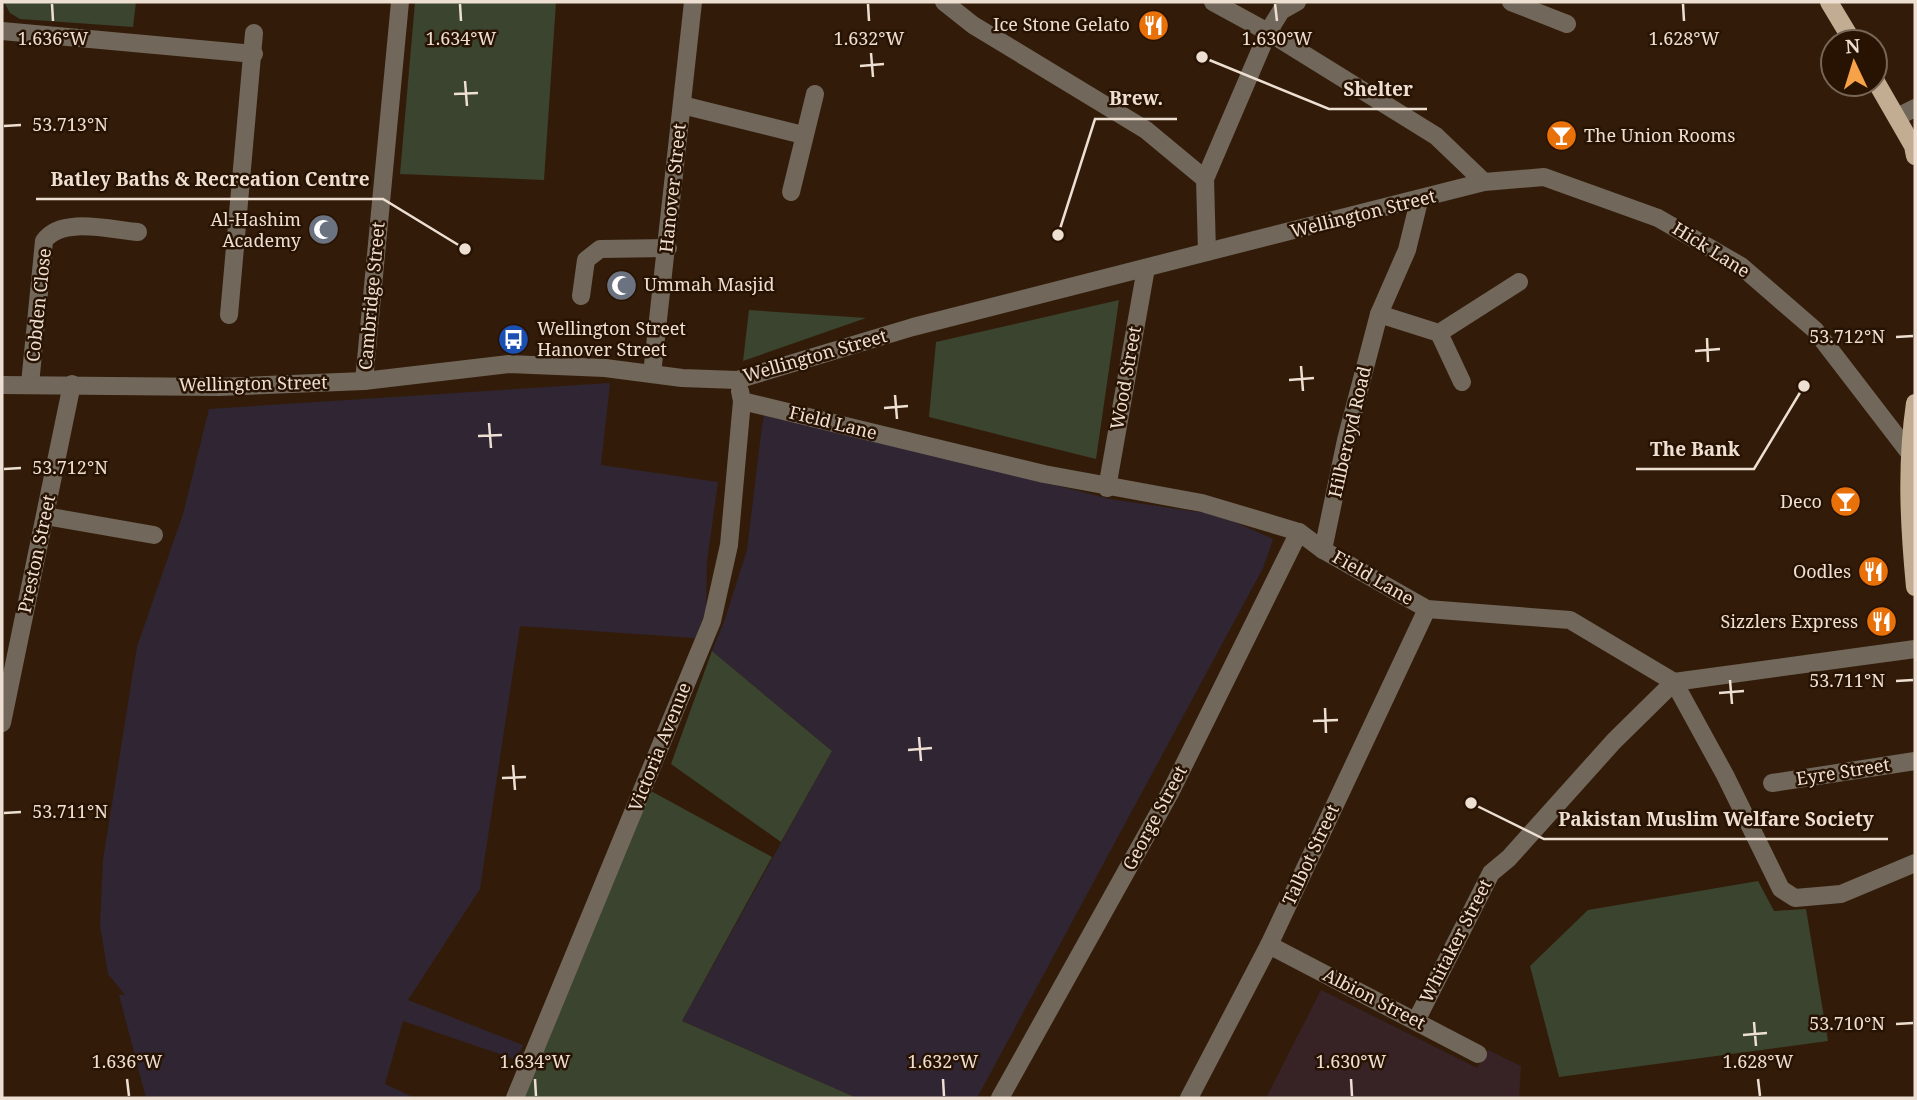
<svg xmlns="http://www.w3.org/2000/svg" width="1917" height="1100" font-family="'Noto Serif',serif">
  <rect width="100%" height="100%" fill="#321c09"/>
  <!-- industrial -->
  <g fill="#302533">
    <path d="M610,383l-9,82 117,17 -11,79 -1,50 -11,27 -175,-12 -40,263 -72,111 115,45 -6,15 -114,-39 -18,63 30,14h-269l-27,-103h6l-17,-21 -8,-49 3,-65 34,-213 46,-133 26,-105z"/>
    <path d="M771,412l339,87 109,16 54,24 -10,29 -286,530h-120l-175,-77 150,-270 -120,-100 13,-32 22,-69 15,-124 2,-10z"/>
  </g>
  <!-- education -->
  <path fill="#372325" d="M1321,990l156,78 11,-18 33,16 -2,32h-253z"/>
  <!-- green -->
  <g fill="#3a442e">
    <path d="M4,2h132l-3,25 -113,-8 -10,-6z"/>
    <path d="M415,2h141l-12,178 -144,-6z"/>
    <path d="M1119,300l-23,159 -167,-42 7,-75z"/>
    <path d="M749,310l117,8 -123,43z"/>
    <path d="M712,651l120,100 -51,91 -110,-78z"/>
    <path d="M651,791l121,66 -90,164 175,77h-334z"/>
    <path d="M1758,881l16,30 32,-2 22,132 -269,36 -29,-111 58,-56z"/>
  </g>
  <g fill="none" stroke-linecap="round" stroke-linejoin="round">
    <!-- minor -->
    <g stroke="#71675a" stroke-width="18">
      <path d="M944,2l29,23 173,105 59,49"/>
      <path d="M1213,2l55,30 168,104 48,46"/>
      <path d="M1511,2l56,22"/>
      <path d="M2,31l252,23"/>
      <path d="M682,105l121,30"/>
      <path d="M1897,117l18,-9"/>
      <path d="M791,192l24,-98"/>
      <path d="M1207,252l-2,-73 63,-147 13,-21 16,-9"/>
      <path d="M581,296l5,-36 14,-11 68,-1"/>
      <path d="M1379,314l60,19 80,-51"/>
      <path d="M229,315l25,-282"/>
      <path d="M1439,333l23,49"/>
      <path d="M652,374l41,-372"/>
      <path d="M364,381l36,-379"/>
      <path d="M30,384l14,-143c17,-25 68,-11 94,-9"/>
      <path d="M2,385l217,2 145,-6 145,-17 96,4 77,10 55,2 176,-53 294,-75 277,-70 60,-5 114,41 83,48 74,64 93,121"/>
      <path d="M742,401l302,73 158,29 97,29 24,18 104,59 143,11 104,62 51,93 56,114 14,9 46,-4 74,-31"/>
      <path d="M1107,488l39,-220"/>
      <path d="M45,516l109,19"/>
      <path d="M1323,550l23,-110 33,-126 28,-64 12,-49"/>
      <path d="M1674,682l241,-33"/>
      <path d="M2,723l70,-339"/>
      <path d="M1772,783l143,-22"/>
      <path d="M1269,945l209,109"/>
      <path d="M1416,1021l75,-148 18,-15 105,-117 60,-59"/>
      <path d="M515,1098l197,-477 17,-76 13,-144 -2,-10"/>
      <path d="M1000,1098l171,-307 128,-259"/>
      <path d="M1189,1098l80,-153 158,-336"/>
    </g>
    <!-- major -->
    <g stroke="#c2ad92" stroke-width="18">
      <path d="M1829,2l24,40"/>
      <path d="M1875,80l38,66 2,10"/>
      <path d="M1915,403c-9,62 -6,121 0,184"/>
    </g>
  </g>
  <!-- ticks -->
  <path fill="none" stroke="#eedfd3" stroke-width="2.5" d="M52,4l1,17M460,4l1,17M868,4l1,17M1275,4l2,17M1683,4l1,17M871,53l2,24M860,66l24,-2M465,81l2,25M454,94l24,-1M4,126l17,-1M1896,337l17,-1M1707,338l1,24M1695,351l25,-2M1301,366l2,25M1289,380l25,-2M895,395l2,24M884,408l24,-2M489,423l2,25M478,436l24,-1M4,469l17,-1M1730,680l2,24M1896,681l17,-1M1719,693l25,-2M1325,708l1,25M1313,721l25,-1M919,737l2,24M908,750l24,-2M513,765l2,25M502,778l24,-1M4,813l17,-1M1754,1022l2,24M1896,1024l17,-1M1743,1035l24,-2M127,1079l2,17M535,1079l1,17M943,1079l1,17M1351,1079l1,17M1758,1079l2,17"/>
  <!-- icons -->
  <defs>
    <symbol id="restaurant-disc" viewBox="-11 -11 22 22"><circle r="9.5" fill="#e8710a" stroke="#281302"/><path d="M-5-6h1v4h1v-4h1v4h1v-4h1v5L-1.5 .5V6h-2V.5L-5-1ZM5-6V6H3V1.5H1.5Q1.5-4 5-6Z" fill="#fff"/></symbol>
    <symbol id="bar-disc" viewBox="-11 -11 22 22"><circle r="9.5" fill="#e8710a" stroke="#281302"/><path d="M-6-5H6L.8 .8V4.5H3.5V6h-7V4.5H-.8V.8Z" fill="#fff"/></symbol>
    <symbol id="mosque-disc" viewBox="-11 -11 22 22"><circle r="9.5" fill="#6b7280" stroke="#281302"/><path d="M3.5-4.9A6 6 0 1 0 3.5 4.9A5 5 0 1 1 3.5-4.9Z" fill="#fff"/></symbol>
    <symbol id="bus-disc" viewBox="-11 -11 22 22"><circle r="9.5" fill="#1a4fb4" stroke="#281302"/><path d="M-5-6H5V4H4V6H2V4H-2V6H-4V4H-5ZM-3.5-4V0h7V-4ZM-3.5 1.2v1.5H-2V1.2ZM2 1.2v1.5H3.5V1.2Z" fill="#fff"/></symbol>
  </defs>
  <g fill-rule="evenodd">
    <use href="#restaurant-disc" x="1136" y="8" width="35" height="35"/>
    <use href="#bar-disc" x="1544" y="118" width="35" height="35"/>
    <use href="#mosque-disc" x="306" y="212" width="35" height="35"/>
    <use href="#mosque-disc" x="604" y="268" width="35" height="35"/>
    <use href="#bus-disc" x="496" y="322" width="35" height="35"/>
    <use href="#bar-disc" x="1828" y="484" width="35" height="35"/>
    <use href="#restaurant-disc" x="1856" y="554" width="35" height="35"/>
    <use href="#restaurant-disc" x="1864" y="604" width="35" height="35"/>
  </g>
  <g text-anchor="middle" stroke-width="5" stroke-linejoin="round" paint-order="stroke">
    <!-- poi labels -->
    <g font-size="18" fill="#eedfd3" stroke="#281302" text-anchor="end">
      <text x="1130" y="31">Ice Stone Gelato</text>
      <text x="1584" y="142" text-anchor="start">The Union Rooms</text>
      <text x="301" y="226">Al-Hashim<tspan x="301" dy="21">Academy</tspan></text>
      <text x="644" y="291" text-anchor="start">Ummah Masjid</text>
      <text x="537" y="335" text-anchor="start">Wellington Street<tspan x="537" dy="21">Hanover Street</tspan></text>
      <text x="1822" y="508">Deco</text>
      <text x="1851" y="578">Oodles</text>
      <text x="1858" y="628">Sizzlers Express</text>
    </g>
    <!-- street labels -->
    <g font-size="18" fill="#eedfd3" stroke="#281302">
      <text transform="translate(673 188) rotate(-84)" y="6">Hanover Street</text>
      <text transform="translate(1363 214) rotate(-14)" y="6">Wellington Street</text>
      <text transform="translate(1711 250) rotate(32)" y="6">Hick Lane</text>
      <text transform="translate(372 296) rotate(-85)" y="6">Cambridge Street</text>
      <text transform="translate(39 305) rotate(-84)" y="6">Cobden Close</text>
      <text transform="translate(815 356) rotate(-16)" y="6">Wellington Street</text>
      <text transform="translate(1126 378) rotate(-80)" y="6">Wood Street</text>
      <text transform="translate(253 384) rotate(-1)" y="6">Wellington Street</text>
      <text transform="translate(833 423) rotate(14)" y="6">Field Lane</text>
      <text transform="translate(1350 432) rotate(-77)" y="6">Hilberoyd Road</text>
      <text transform="translate(37 554) rotate(-78)" y="6">Preston Street</text>
      <text transform="translate(1373 578) rotate(30)" y="6">Field Lane</text>
      <text transform="translate(660 747) rotate(-68)" y="6">Victoria Avenue</text>
      <text transform="translate(1843 772) rotate(-9)" y="6">Eyre Street</text>
      <text transform="translate(1155 818) rotate(-62)" y="6">George Street</text>
      <text transform="translate(1311 855) rotate(-65)" y="6">Talbot Street</text>
      <text transform="translate(1456 941) rotate(-63)" y="6">Whitaker Street</text>
      <text transform="translate(1374 999) rotate(27)" y="6">Albion Street</text>
    </g>
  </g>
  <g font-size="18" text-anchor="middle" fill="#eedfd3" stroke="#281302" stroke-width="5" stroke-linejoin="round" paint-order="stroke">
    <text x="53" y="45">1.636°W</text>
    <text x="461" y="45">1.634°W</text>
    <text x="869" y="45">1.632°W</text>
    <text x="1277" y="45">1.630°W</text>
    <text x="1684" y="45">1.628°W</text>
    <text x="70" y="131">53.713°N</text>
    <text x="1847" y="343">53.712°N</text>
    <text x="70" y="474">53.712°N</text>
    <text x="1847" y="687">53.711°N</text>
    <text x="70" y="818">53.711°N</text>
    <text x="1847" y="1030">53.710°N</text>
    <text x="127" y="1068">1.636°W</text>
    <text x="535" y="1068">1.634°W</text>
    <text x="943" y="1068">1.632°W</text>
    <text x="1351" y="1068">1.630°W</text>
    <text x="1758" y="1068">1.628°W</text>
  </g>
  <!-- callouts -->
  <path fill="none" stroke="#eedfd3" stroke-width="2.5" d="M1202 57L1329 109H1427M1058 235L1095 119H1177M465 249L383 199H36M1804 386L1754 469H1636M1471 803L1544 839H1888"/>
  <g fill="#eedfd3" stroke="#281302" stroke-width="2.5">
    <circle cx="1202" cy="57" r="7"/>
    <circle cx="1058" cy="235" r="7"/>
    <circle cx="465" cy="249" r="7"/>
    <circle cx="1804" cy="386" r="7"/>
    <circle cx="1471" cy="803" r="7"/>
  </g>
  <g font-size="19" text-anchor="middle" font-weight="bold" fill="#eedfd3" stroke="#281302" stroke-width="5" stroke-linejoin="round" paint-order="stroke">
    <text x="1378" y="96">Shelter</text>
    <text x="1136" y="105">Brew.</text>
    <text x="210" y="186">Batley Baths &amp; Recreation Centre</text>
    <text x="1695" y="456">The Bank</text>
    <text x="1716" y="826">Pakistan Muslim Welfare Society</text>
  </g>
  <!-- border -->
  <rect width="1917" height="1100" fill="none" stroke="#eedfd3" stroke-width="7"/>
  <!-- north arrow -->
  <g transform="translate(1854 63) rotate(356)"><circle r="33" fill="#281302" stroke="#776556" stroke-width="2"/>
  <path d="M0-5L12 26L0 18L-12 26Z" fill="#f7a149"/>
  <text y="-10" font-size="19" font-weight="bold" text-anchor="middle" fill="#eedfd3">N</text>
  </g>
</svg>
